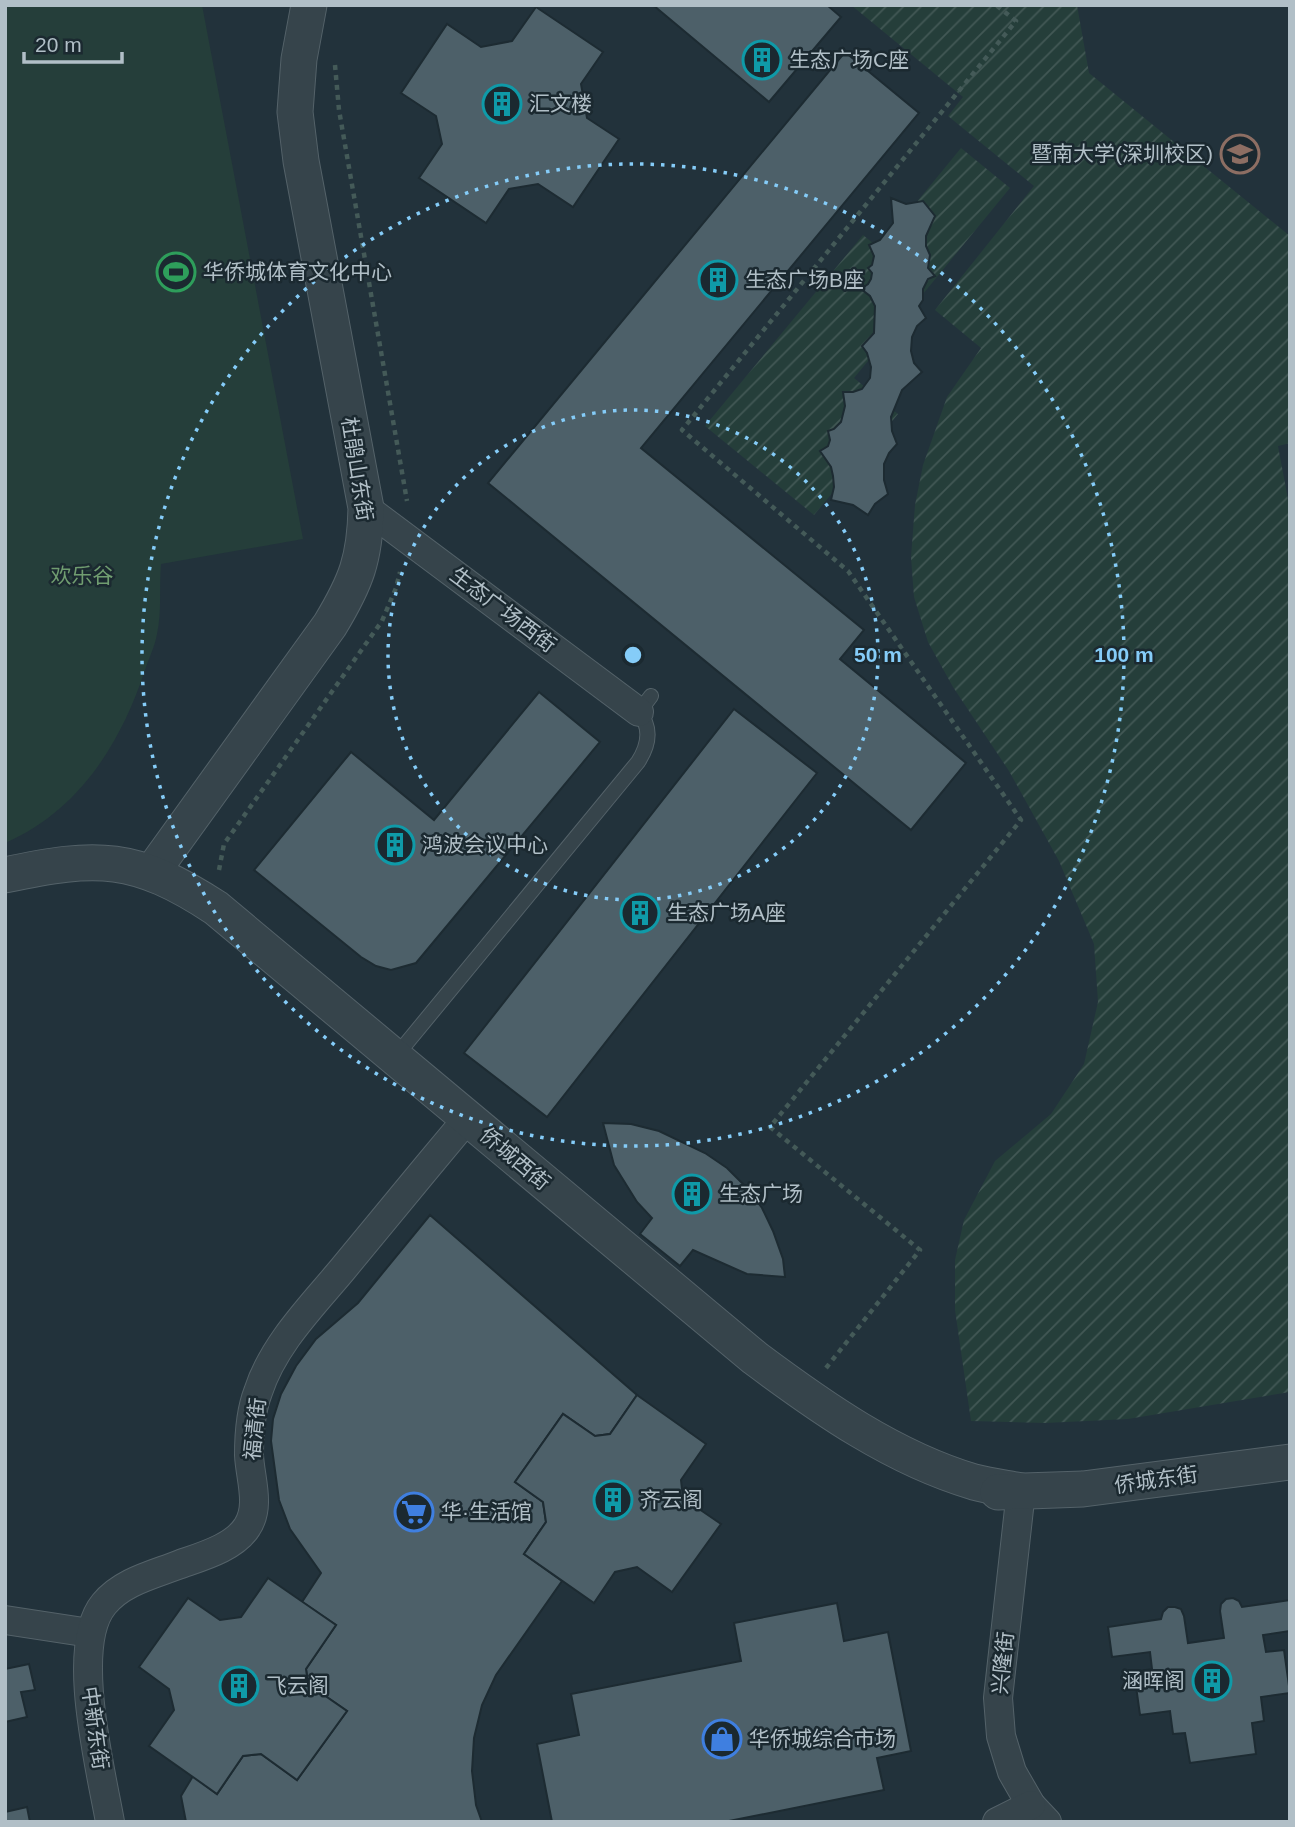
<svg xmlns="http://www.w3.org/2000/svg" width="1295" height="1827" font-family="Arial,'Noto Sans SC',sans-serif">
  <defs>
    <pattern id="garden-furrows" width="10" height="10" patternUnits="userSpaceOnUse" patternTransform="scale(1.75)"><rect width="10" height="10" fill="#253e3a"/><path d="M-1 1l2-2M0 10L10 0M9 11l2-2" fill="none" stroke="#425855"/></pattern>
  </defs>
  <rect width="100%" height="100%" fill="#22323b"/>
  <!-- park -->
  <path fill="#253e3a" d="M5,5h197l101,534 -142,25c-2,23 1,48 -4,70 -2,12 -8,24 -12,36 -24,73 -66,141 -140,173z"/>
  <!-- garden -->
  <g fill="url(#garden-furrows)">
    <path d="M851,5h226l12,68 201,163v207l-12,3 12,64v882l-162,27 -83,4 -74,-2 -16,-111v-50l9,-40 31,-59 56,-47 33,-50 14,-62 -4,-58 -35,-83 -50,-90 -56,-84 -25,-45 -14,-45 -3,-40 4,-52 8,-40 24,-68 34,-49 -46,-38 99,-124 -86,-70 15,-19z"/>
    <path d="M961,148l49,40 -156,190 44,36 -84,101 -109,-89 158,-191 16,13z"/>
  </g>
  <!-- building -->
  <g fill="#4d6069" stroke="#1d2b32" stroke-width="2">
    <path d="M653,5h174l14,12 -72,85z"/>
    <path d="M536,7l67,45 -22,32 6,34 32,21 -46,68 -35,-23 -29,5 -23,34 -67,-45 23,-34 -6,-28 -35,-23 46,-69 34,23 31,-6z"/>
    <path d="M845,52l74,61 -278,335 223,182 -24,29 126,104 -55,67 -423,-347z"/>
    <path d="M891,198l15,6 17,-3 12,15 -9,20v10l4,9 -2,13 7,8 -7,3 -5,10v11l-4,6 7,12 -9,8 -5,11 -1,14 3,12 8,9 -20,18 -11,27 1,14 5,13 -8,9 -5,11v16l4,14 -13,10 -7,11 -15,-10 -22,-5 3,-13 -1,-11 -2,-9 -11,-16 8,-5 2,-6 -2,-9 6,-2 7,-7 4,-16 -2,-14h10l9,-3 8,-11 1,-11 -4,-14 -5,-7 12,-13 1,-27 -5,-10 -9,-7 7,-5 3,-5 1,-6 -4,-5 4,-3 2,-9 -5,-11 11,-5 13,-17z"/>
    <path d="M539,692l61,50 -184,221 -25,7 -15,-4 -15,-9 -107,-87 97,-118 83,68z"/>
    <path d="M734,709l83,64 -270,344 -83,-64z"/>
    <path d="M603,1123l28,1 28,7 46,22 22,15 19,19 16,21 11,23 10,28 2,18 -38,-3 -54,-24 -13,16 -40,-32 12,-16 -15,-16 -23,-37z"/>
    <path d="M430,1215l207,180 -27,39 -15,2 -32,-22 -48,68 28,20 3,20 -22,32 38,27 -66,94 -14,30 -8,33 -2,33 4,34 6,17h-296l-5,-26 12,-20 24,18 26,-38 18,-2 36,26 50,-69 -39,-27 -2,-15 30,-44 -34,-23 19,-29 -31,-44 -11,-29 -8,-59 2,-22 8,-25 15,-28 20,-27 42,-36z"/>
    <path d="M637,1395l69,49 -25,36 2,18 38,26 -49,68 -35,-25 -22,5 -21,31 -70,-49 22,-32 -3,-20 -28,-20 48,-68 32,22 15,-2z"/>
    <path d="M268,1578l68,47 -30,44 2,15 39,27 -50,69 -36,-26 -18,2 -26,38 -68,-48 25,-36 -5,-21 -30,-22 49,-69 32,22 21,-3z"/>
    <path d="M1233,1598l6,3 3,6 48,-7v31l-27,4 3,17 18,-2 6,43 -29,4 3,24 -12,2 4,31 -66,9 -5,-30 -12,1 -3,-23 -30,4 -6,-43 18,-3 -2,-17 -38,5 -4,-30 53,-8 2,-7 5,-5h7l6,2 3,7 4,27 36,-5 -4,-27 1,-7 5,-5z"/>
    <path d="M837,1603l7,38 44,-9 23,119 -34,7 7,32 -160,32h-172l-15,-78 42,-9 -8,-41 170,-33 -7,-38z"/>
    <path d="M29,1664l6,26 -14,2 6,25 -22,5v-53z"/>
    <path d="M27,1807l3,15h-25v-10z"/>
  </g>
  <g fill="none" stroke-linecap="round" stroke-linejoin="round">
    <defs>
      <path id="service" d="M405,1045l233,-283c11,-17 14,-34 1,-50l12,-16"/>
      <g id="minor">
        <path d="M366,508l273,204"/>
        <path d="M1021,1491l-23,207 3,38 11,36 19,33 16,17"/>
        <path d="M5,1620l85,13"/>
        <path d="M110,1822c-9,-52 -41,-176 -6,-218 18,-22 48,-29 74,-39 22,-8 56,-17 69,-38 14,-21 3,-49 2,-72 0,-20 2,-45 9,-63 15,-47 53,-85 84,-122 42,-51 83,-101 125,-151"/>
        <path d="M997,1822l34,-17"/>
      </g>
      <g id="tertiary">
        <path d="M152,872l178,-247c26,-43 35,-66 36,-117l-65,-347 -6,-49 4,-53 10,-54"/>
        <path d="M5,875c93,-20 130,-20 211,33l539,450c67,50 138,100 219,124 15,4 31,6 47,9"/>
        <path d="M998,1492l85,-3 207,-27"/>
      </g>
    </defs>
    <!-- service casing -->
    <use href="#service" stroke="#546269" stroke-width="16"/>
    <!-- minor casing -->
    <use href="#minor" stroke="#546269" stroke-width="30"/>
    <!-- tertiary casing -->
    <use href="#tertiary" stroke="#546269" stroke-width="37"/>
    <!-- path -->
    <g stroke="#445a58" stroke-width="4.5" stroke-dasharray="5 5" stroke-linecap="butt">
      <path d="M335,65l4,45 68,391"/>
      <path d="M219,870l5,-26 158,-223 14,-33 4,-16"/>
      <path d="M826,1368l94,-118 -150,-123 251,-307 -173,-249 -166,-141 334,-409 -20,-16"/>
    </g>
    <!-- service -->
    <use href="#service" stroke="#36444b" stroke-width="14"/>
    <!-- minor -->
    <use href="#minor" stroke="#36444b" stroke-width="28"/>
    <!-- tertiary -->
    <use href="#tertiary" stroke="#36444b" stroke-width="35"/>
  </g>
  <!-- distance rings -->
  <g fill="none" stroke="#85ccf8" stroke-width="3.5" stroke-dasharray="3.5 7">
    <circle cx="633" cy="655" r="245"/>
    <circle cx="633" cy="655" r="491"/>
  </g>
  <!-- icons -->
  <defs>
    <symbol id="building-ring" viewBox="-11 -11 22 22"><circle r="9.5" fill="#1b2930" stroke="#0f9aa8" stroke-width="1.5"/><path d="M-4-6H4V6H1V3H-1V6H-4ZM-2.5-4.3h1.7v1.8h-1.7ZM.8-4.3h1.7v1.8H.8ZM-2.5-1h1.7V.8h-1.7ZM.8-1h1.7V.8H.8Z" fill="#0f9aa8"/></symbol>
    <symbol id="university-ring" viewBox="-11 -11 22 22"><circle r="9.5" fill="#1b2930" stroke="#8d6e63" stroke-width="1.5"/><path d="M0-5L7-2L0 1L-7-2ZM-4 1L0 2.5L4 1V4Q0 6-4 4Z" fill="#8d6e63"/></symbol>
    <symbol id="stadium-ring" viewBox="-11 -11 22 22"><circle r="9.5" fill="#1b2930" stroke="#2e9e5b" stroke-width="1.5"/><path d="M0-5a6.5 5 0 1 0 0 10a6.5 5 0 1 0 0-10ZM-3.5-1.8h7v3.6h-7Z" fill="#2e9e5b"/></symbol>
    <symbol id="supermarket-ring" viewBox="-11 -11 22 22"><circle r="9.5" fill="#1b2930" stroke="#3f7fe0" stroke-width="1.5"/><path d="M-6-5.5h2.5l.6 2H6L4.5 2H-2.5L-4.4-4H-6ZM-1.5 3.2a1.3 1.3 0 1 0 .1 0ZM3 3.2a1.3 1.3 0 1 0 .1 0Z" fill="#3f7fe0"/></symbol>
    <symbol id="shop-ring" viewBox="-11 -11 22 22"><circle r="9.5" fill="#1b2930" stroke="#3f7fe0" stroke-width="1.5"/><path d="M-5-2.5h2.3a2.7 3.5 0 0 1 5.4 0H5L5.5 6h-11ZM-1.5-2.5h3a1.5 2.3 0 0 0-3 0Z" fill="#3f7fe0"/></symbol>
  </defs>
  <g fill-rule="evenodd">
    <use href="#building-ring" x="740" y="38" width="44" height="44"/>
    <use href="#building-ring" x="480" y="82" width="44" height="44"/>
    <use href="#university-ring" x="1218" y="132" width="44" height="44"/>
    <use href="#stadium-ring" x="154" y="250" width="44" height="44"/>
    <use href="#building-ring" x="696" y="258" width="44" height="44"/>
    <use href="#building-ring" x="373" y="823" width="44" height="44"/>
    <use href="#building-ring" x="618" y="891" width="44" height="44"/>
    <use href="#building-ring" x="670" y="1172" width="44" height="44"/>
    <use href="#building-ring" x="591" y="1478" width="44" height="44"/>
    <use href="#supermarket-ring" x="392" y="1490" width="44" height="44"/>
    <use href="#building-ring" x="1190" y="1659" width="44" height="44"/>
    <use href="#building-ring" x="217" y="1664" width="44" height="44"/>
    <use href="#shop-ring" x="700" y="1717" width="44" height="44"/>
  </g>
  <g text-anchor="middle" stroke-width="5" stroke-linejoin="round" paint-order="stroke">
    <!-- poi labels -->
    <g font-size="21" fill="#b1bfc7" stroke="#1b2930" text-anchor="start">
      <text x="789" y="67">生态广场C座</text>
      <text x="529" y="111">汇文楼</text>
      <text x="1213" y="161" text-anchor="end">暨南大学(深圳校区)</text>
      <text x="203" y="279">华侨城体育文化中心</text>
      <text x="745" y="287">生态广场B座</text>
      <text x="422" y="852">鸿波会议中心</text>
      <text x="667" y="920">生态广场A座</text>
      <text x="719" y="1201">生态广场</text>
      <text x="640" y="1507">齐云阁</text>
      <text x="441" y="1519">华·生活馆</text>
      <text x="1185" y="1688" text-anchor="end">涵晖阁</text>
      <text x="266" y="1693">飞云阁</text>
      <text x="749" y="1746">华侨城综合市场</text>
    </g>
    <!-- street labels -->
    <g font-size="21" fill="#b1bfc7" stroke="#1b2930">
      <text transform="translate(357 469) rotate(81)" y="7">杜鹃山东街</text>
      <text transform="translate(503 610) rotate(37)" y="7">生态广场西街</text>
      <text transform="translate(515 1159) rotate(40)" y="7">侨城西街</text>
      <text transform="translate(255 1429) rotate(-84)" y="7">福清街</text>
      <text transform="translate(1156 1480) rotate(-8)" y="7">侨城东街</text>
      <text transform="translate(1003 1663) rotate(-84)" y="7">兴隆街</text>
      <text transform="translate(95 1728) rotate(82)" y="7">中新东街</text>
    </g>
    <!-- park labels -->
    <g font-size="21" fill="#709d70" stroke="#1b2930">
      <text x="82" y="583">欢乐谷</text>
    </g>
  </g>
  <circle cx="633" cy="655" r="10" fill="#85ccf8" stroke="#1b2930" stroke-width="3.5"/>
  <g font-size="21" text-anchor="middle" font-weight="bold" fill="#85ccf8" stroke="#1b2930" stroke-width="5" stroke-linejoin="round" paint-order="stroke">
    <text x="878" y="662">50 m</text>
    <text x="1124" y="662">100 m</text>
  </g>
  <!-- border -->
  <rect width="1295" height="1827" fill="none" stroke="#b1bfc7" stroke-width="14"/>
  <!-- scale -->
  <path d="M24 52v10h98v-10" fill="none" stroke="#b1bfc7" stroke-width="3.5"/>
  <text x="35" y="52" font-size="21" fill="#b1bfc7" stroke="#1b2930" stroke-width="5" paint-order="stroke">20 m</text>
</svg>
